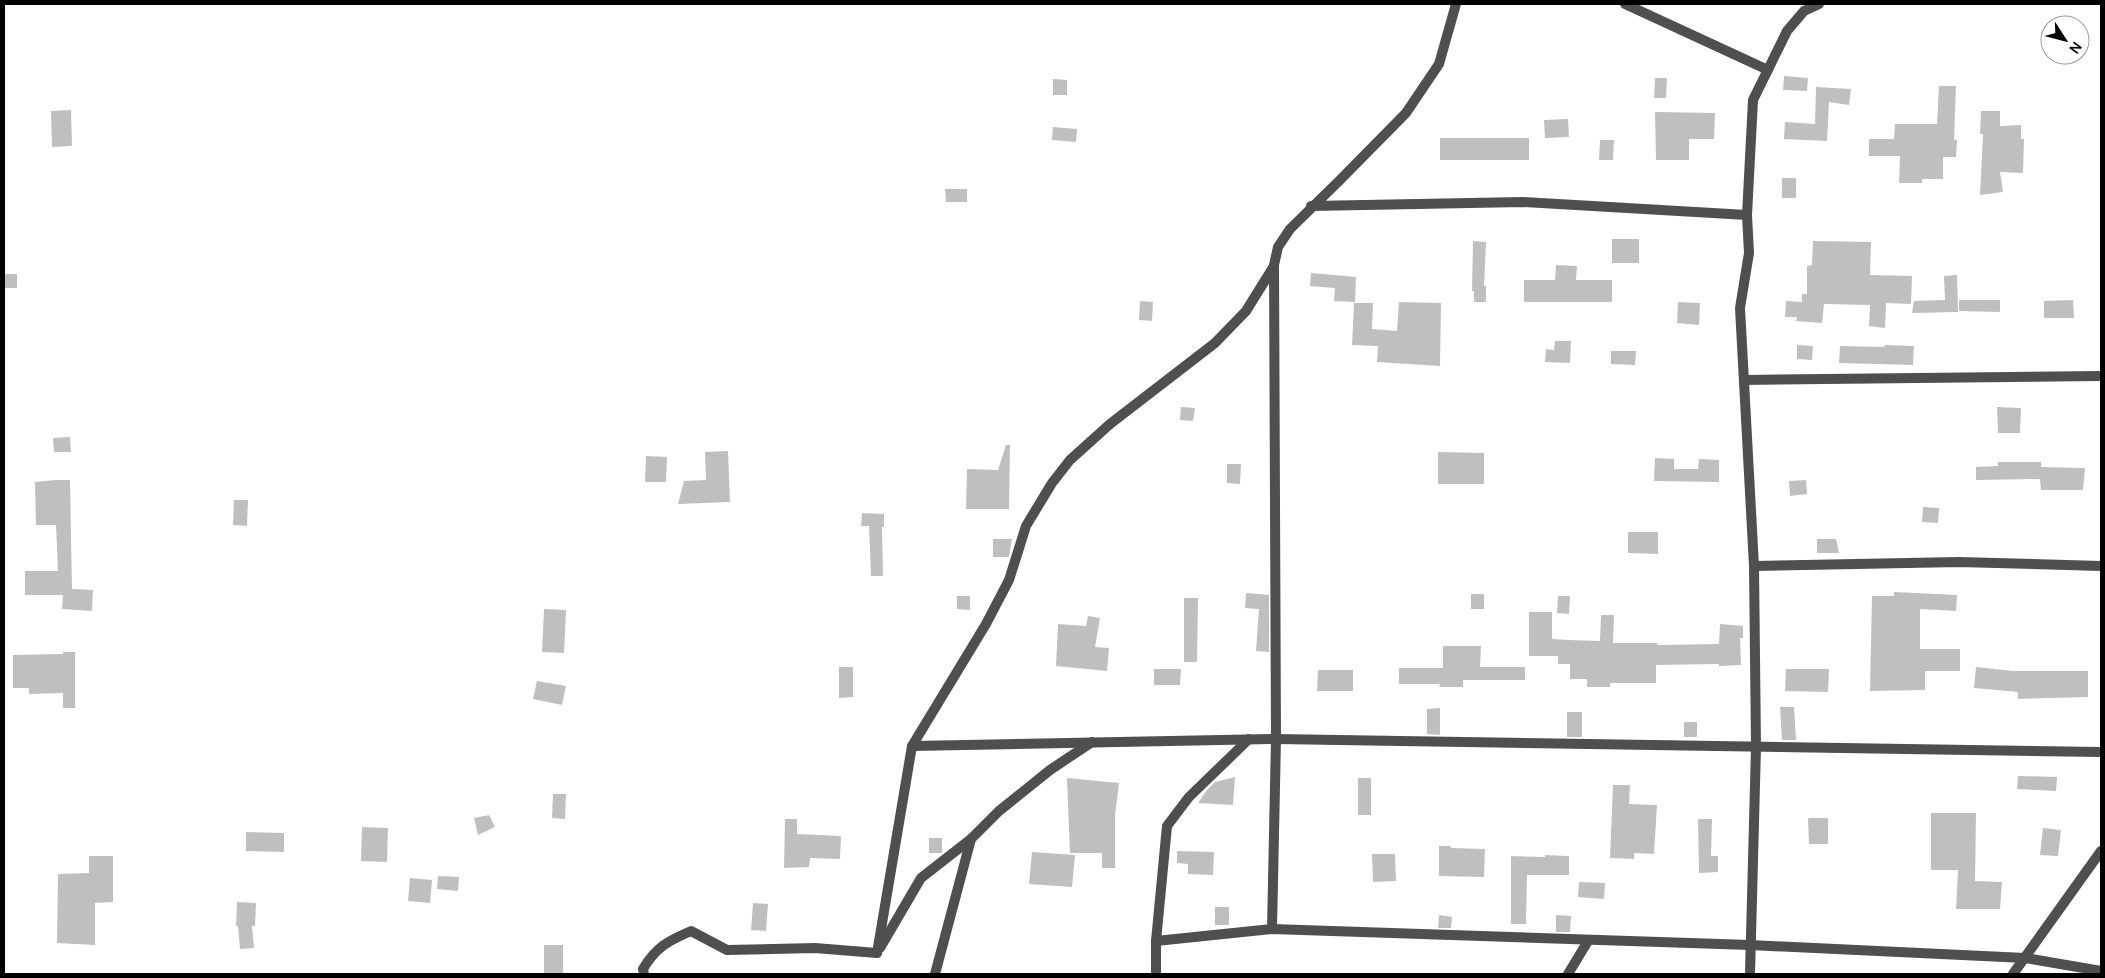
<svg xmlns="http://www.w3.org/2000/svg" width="2105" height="978" font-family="Manrope,sans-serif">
  <rect width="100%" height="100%" fill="#fff"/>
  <!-- building -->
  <g fill="#bfbfbf">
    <path d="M1784,76l24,2 -1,13 -24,-1z"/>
    <path d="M1655,78h12l-1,20h-12z"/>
    <path d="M1053,79l14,1v15h-14z"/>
    <path d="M1939,86h17l-2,54h3l-1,17h-13v22h-21v4h-23l1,-27h-31v-17h25l1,-15h42z"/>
    <path d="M1816,87l35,2 -2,16 -20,-3 -2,39 -43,-2 1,-17 30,2z"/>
    <path d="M71,110l1,36 -20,1 -1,-36z"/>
    <path d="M1981,111h19v15l21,-1v14h3l-1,34 -23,-1 3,20 -23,3 3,-61h-3z"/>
    <path d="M1655,112l60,1 -1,26h-25v21h-33z"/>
    <path d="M1568,119l1,18 -24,1 -1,-18z"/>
    <path d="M1053,127l24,2 -1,13 -24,-2z"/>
    <rect x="1440" y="138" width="89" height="22"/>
    <path d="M1600,140h14l-1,20h-14z"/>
    <rect x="1782" y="178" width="14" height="20"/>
    <path d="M945,189h22v13h-21z"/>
    <rect x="1612" y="239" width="27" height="24"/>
    <path d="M1473,241l13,1 -2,44h2v16h-12v-11h-2z"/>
    <path d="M1813,241l58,1 -1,33 42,1 -1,28 -25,-1 -1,25 -16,-2 1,-21 -46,-1 -2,19 -26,-2 1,-4h-12l1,-16 16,1v-8h5v-28l5,-1z"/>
    <path d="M1556,265l21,1 -1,14h36v22h-88v-22h31z"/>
    <path d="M1311,273l45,4 -1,25 -21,-1 1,-13 -25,-2z"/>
    <path d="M5,274h12v14h-13z"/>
    <path d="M1957,275l1,37 -46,1 2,-12 31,-1 -1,-24z"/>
    <path d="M1959,300h41v12l-41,-1z"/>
    <path d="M2073,300l1,18h-30v-17z"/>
    <path d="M1140,301l13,1 -1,19 -13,-1z"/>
    <path d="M1399,302l42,1 -1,63 -63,-4 1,-16 -26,-1 2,-42h19l-1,26 25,2z"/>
    <path d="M1678,302l22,1 -1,22 -22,-2z"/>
    <path d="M1555,341h16l-1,22 -25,-1 1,-13 8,1z"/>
    <path d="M1797,345l16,1 -1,14 -15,-1z"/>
    <path d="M1885,345l29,1 -1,19 -74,-2 1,-17 44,1z"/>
    <path d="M1611,351h25l-1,14 -24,-1z"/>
    <path d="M1181,407l14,1 -2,13 -13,-1z"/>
    <path d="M1997,407l24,1 -1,25h-22z"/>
    <path d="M70,437l1,15h-17l-1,-14z"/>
    <path d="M1006,445h4l-1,64h-43l1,-40 31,1z"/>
    <path d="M728,451l2,51 -52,2 6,-23 22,-1 -1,-28z"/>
    <path d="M1438,452l46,1v31h-46z"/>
    <path d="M646,456l21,1 -1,25h-21z"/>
    <path d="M1655,458l19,1v10h24l1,-10 20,1v22l-65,-1z"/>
    <path d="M1998,462h43v5l44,1 -2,22h-42l-1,-11 -64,1v-13l22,-1z"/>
    <path d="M1227,464h14l-1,20 -13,-1z"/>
    <path d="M56,480h14l2,109 21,1 -1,21 -30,-2 1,-14h-38v-24h33l-2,-46h-20l-1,-43z"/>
    <path d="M1806,480l1,14 -17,2 -1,-15z"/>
    <path d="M234,500h14l-1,26 -14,-1z"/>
    <path d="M1923,507l16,1 -1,15 -16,-1z"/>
    <path d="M862,513l22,1v13h-2l1,49h-12l-2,-50h-8z"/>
    <path d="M1628,532h30v22l-30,-1z"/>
    <path d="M993,539h19l-3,18h-16z"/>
    <path d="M1817,539h19l3,14h-22z"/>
    <path d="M1894,592l63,3 -1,16 -36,-2v40h40v22h-35v19l-55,1 2,-95h22z"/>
    <path d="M1246,593l23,2v57l-13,-1 3,-42 -14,-1z"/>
    <rect x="1471" y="594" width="13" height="15"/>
    <path d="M957,596h13v14l-13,-1z"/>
    <path d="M1558,596h12l-1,18 -12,-1z"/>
    <path d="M1184,598h14l-1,64h-13z"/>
    <path d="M544,609l22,1 -2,43 -22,-1z"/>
    <path d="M1529,612h23v27l17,1 31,1 1,-26h13l-1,28h44v2l62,-1 1,-20 23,2v12h-3l1,27 -22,1v-2l-63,1v18h-46v4h-23v-8h-17v-15h-12v-8h-29z"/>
    <path d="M1088,616l12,2 -5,29 14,1 -2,23 -51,-5 2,-42 28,2z"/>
    <path d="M1443,646h38l-1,21h45v13h-62v7h-24l1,-3h-41v-16h44z"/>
    <path d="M63,652h12v56h-12v-15l-34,1v-6h-16v-33l50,-1z"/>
    <path d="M839,667h14v30l-14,1z"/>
    <path d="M1976,667l37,4h75v26l-70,2v-7l-44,-4z"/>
    <path d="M1154,669h27l-1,16h-26z"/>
    <path d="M1786,669h43l-1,23 -43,-1z"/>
    <path d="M1318,670h35v21h-36z"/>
    <path d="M537,681l29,5 -4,19 -29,-6z"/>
    <path d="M1780,707h14l2,33h-14z"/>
    <path d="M1440,708v27l-13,-1v-25z"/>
    <rect x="1567" y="712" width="15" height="25"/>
    <rect x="1684" y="722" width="13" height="15"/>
    <path d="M2018,776l39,1 -1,14 -39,-2z"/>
    <path d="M1235,777l-2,28 -35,-2 9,-13 8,-8z"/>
    <path d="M1067,778l52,5 -4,32v53h-13v-15h-32z"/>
    <rect x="1358" y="778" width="13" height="37"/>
    <path d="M1613,785h17l-1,19 28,1 -3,49 -20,-1v6l-24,-1z"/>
    <path d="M553,794h13l-1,25 -13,-1z"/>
    <path d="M1931,813h45l-1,68 27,1 -2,27h-44l2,-39h-27z"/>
    <path d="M489,815l6,12 -17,8 -4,-17z"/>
    <path d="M1808,818h20v26h-19z"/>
    <path d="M785,819h12v15l44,2 -1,23 -30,-1 -1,9 -25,1z"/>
    <path d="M1698,819h14l-1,37h7v16l-19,1z"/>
    <path d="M362,827l26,1 -1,34 -26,-1z"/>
    <path d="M2043,828l18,2 -3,26 -18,-1z"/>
    <path d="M246,832l38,1v19l-38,-1z"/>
    <rect x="929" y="838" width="13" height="15"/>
    <path d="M1439,846h12v2l34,1 -1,28 -45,-1z"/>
    <path d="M1177,851l37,1 -1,23 -25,-1v-10l-11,-1z"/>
    <path d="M1032,852l43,3 -3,32 -43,-3z"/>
    <path d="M1372,854h23l1,27 -23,1z"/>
    <path d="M1545,855l24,1v19h-42l-1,49h-15v-68l34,1z"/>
    <path d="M89,856h24v46l-18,1v42l-38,-2 1,-69 31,-1z"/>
    <path d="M438,876l21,1 -1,14 -21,-2z"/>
    <path d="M410,878l22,2 -2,23 -22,-2z"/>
    <path d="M1579,882l26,1 -1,16 -26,-2z"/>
    <path d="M237,902l19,1 -1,23h-3l2,22 -14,1 -2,-23h-2z"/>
    <path d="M753,903l15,1 -2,27 -15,-1z"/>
    <rect x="1215" y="907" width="14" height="18"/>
    <path d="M1439,915l13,2 -1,11h-13z"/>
    <path d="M1556,915l15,1 -1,16h-14z"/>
    <rect x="544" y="945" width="19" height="29"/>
  </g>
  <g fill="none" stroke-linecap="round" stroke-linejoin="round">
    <!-- street -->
    <g stroke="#4f4f4f" stroke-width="10">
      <path d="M1625,4l143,66"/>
      <path d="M1311,206l212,-4 224,13"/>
      <path d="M1744,380l357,-4"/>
      <path d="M1754,566l205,-4 142,4"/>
      <path d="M912,746l364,-7 825,13"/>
      <path d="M1272,929l4,-190 -2,-474 4,-18 12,-18 49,-48 67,-68 33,-49 17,-60"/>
      <path d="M1156,941l116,-12 478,16 275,13 76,13"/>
      <path d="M880,948l41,-70 50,-39"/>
      <path d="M877,953l35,-207 74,-122 23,-44 17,-54 26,-43 18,-23 40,-36 105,-81 31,-32 28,-45"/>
      <path d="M644,974l-1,-5c13,-22 25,-28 48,-38l36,19 88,-2 62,5"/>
      <path d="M935,974l36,-135 28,-28 51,-41 42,-28"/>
      <path d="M1156,974v-33l11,-115 22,-29 60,-58"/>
      <path d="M1568,974l20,-33"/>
      <path d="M1750,974l6,-227 -2,-181 -14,-258 9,-55 -2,-38 6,-115 34,-69 17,-20 15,-7"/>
      <path d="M2013,974l88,-123"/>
    </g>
  </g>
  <!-- border -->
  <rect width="2105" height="978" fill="none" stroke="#000000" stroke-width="10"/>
  <!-- north arrow -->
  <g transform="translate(2065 40) rotate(126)"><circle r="24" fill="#ffffff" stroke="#999999"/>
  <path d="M0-4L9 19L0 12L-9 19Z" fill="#000000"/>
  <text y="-8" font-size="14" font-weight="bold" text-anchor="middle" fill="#000000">N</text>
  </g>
</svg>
